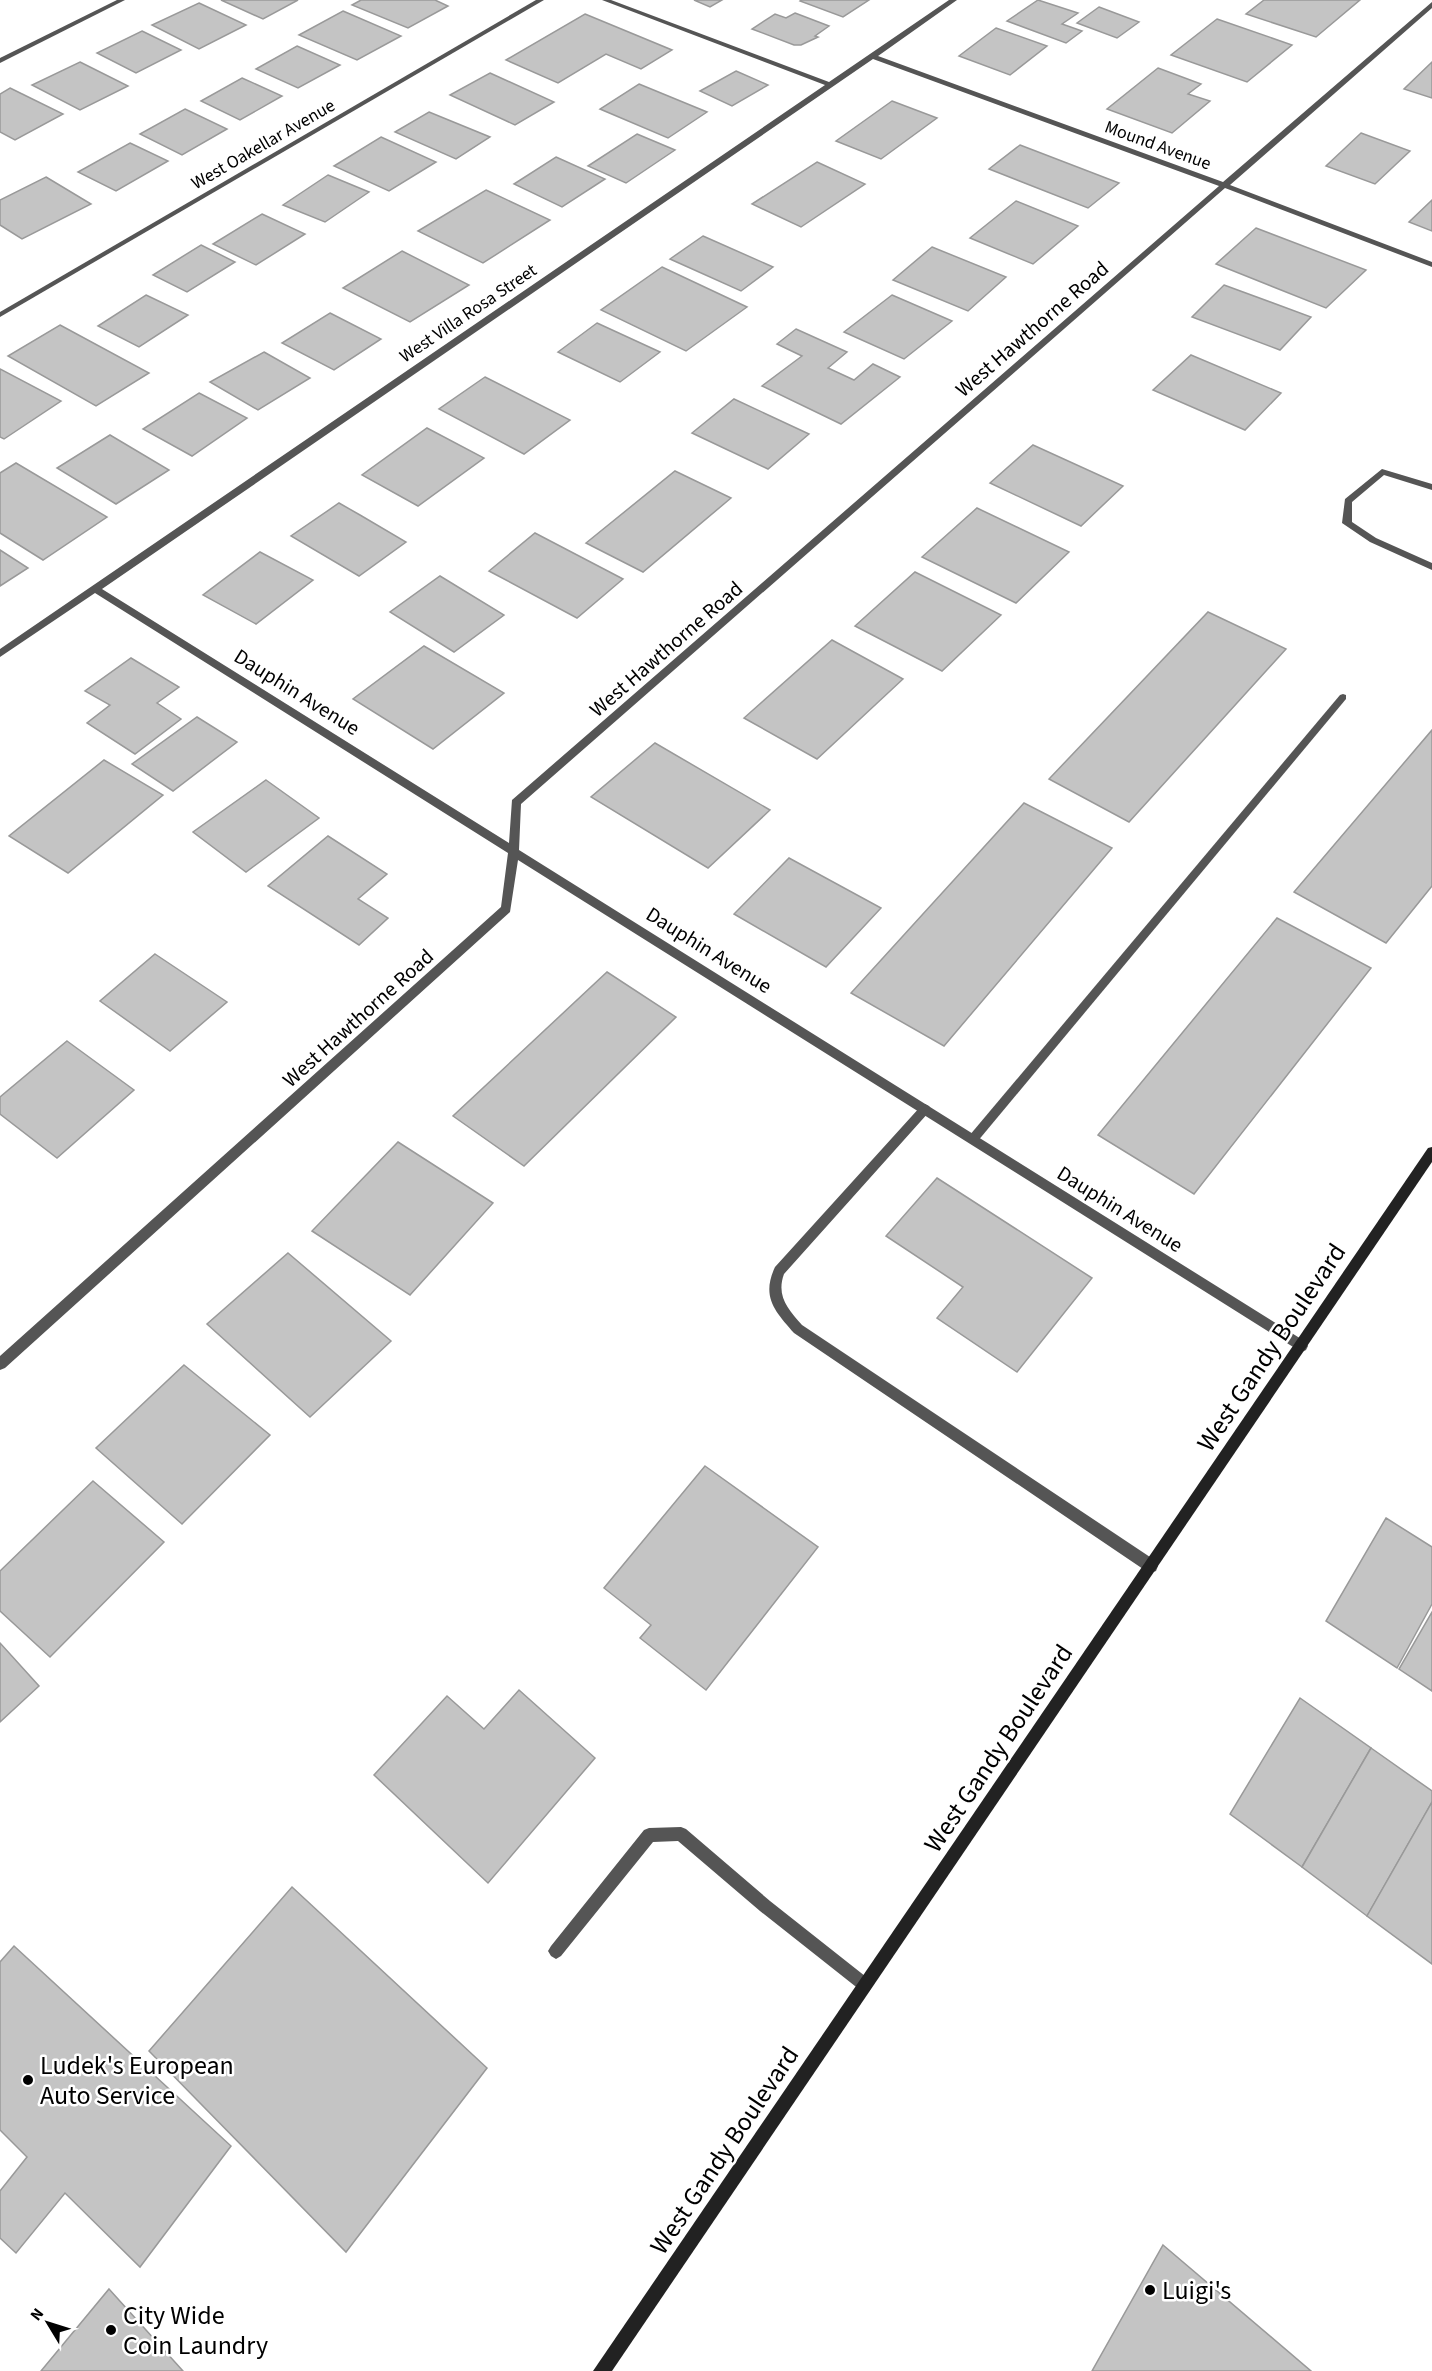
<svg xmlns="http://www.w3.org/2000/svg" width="1432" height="2371" font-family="'Source Sans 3',sans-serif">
  <rect width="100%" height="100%" fill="#fff"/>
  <!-- building -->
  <g fill="#c4c4c4" stroke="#999" stroke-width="1.5">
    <path d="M221,0h77l-35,19z"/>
    <path d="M361,0h74l13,6 -40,22 -56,-23z"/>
    <path d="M694,0h28l-12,7z"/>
    <path d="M801,0h68l-26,17 -43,-16z"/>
    <path d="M1038,0l40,13 -16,11 20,7 -16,12 -59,-22z"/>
    <path d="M1264,0h96l-44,37 -70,-23z"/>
    <path d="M199,3l47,22 -47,24 -47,-24z"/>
    <path d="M1099,7l40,15 -22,16 -40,-15z"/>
    <path d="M343,11l58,25 -44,24 -58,-25z"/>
    <path d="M795,13l34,13 -14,10 3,1 -17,8h-7l-42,-16 23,-15 11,4z"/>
    <path d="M585,14l87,36 -31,19 -35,-15 -48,29 -52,-23z"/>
    <path d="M1217,19l75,26 -45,37 -76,-27z"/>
    <path d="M996,28l51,18 -37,29 -51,-19z"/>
    <path d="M142,31l39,19 -45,23 -39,-20z"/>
    <path d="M297,46l43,19 -42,23 -42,-19z"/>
    <path d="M80,62l48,24 -48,24 -48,-25z"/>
    <path d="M1432,62v36l-28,-9z"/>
    <path d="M1158,68l43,16 -13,10 22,7 -38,32 -65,-24z"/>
    <path d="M736,71l32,14 -36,21 -32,-15z"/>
    <path d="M490,73l64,29 -39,23 -65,-30z"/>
    <path d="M242,78l40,18 -42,24 -39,-19z"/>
    <path d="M639,84l68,28 -39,26 -68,-29z"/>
    <path d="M10,88l53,26 -48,26 -15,-8v-38z"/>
    <path d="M892,101l45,17 -56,41 -45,-18z"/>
    <path d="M185,109l42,20 -45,26 -42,-21z"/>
    <path d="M429,112l61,25 -34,22 -61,-27z"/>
    <path d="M1361,133l49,18 -35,33 -49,-18z"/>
    <path d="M637,134l38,16 -49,33 -38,-17z"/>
    <path d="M381,137l55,25 -47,29 -55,-25z"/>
    <path d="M130,143l38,18 -52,30 -38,-19z"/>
    <path d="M1020,145l99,38 -31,25 -99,-39z"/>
    <path d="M556,157l49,22 -43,28 -48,-23z"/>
    <path d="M817,162l48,22 -64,43 -49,-23z"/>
    <path d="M328,175l41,17 -44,30 -42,-17z"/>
    <path d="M46,177l45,27 -69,35 -22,-14v-25z"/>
    <path d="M486,190l64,30 -67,43 -65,-32z"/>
    <path d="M1432,200v31l-23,-9z"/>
    <path d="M1016,201l62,25 -45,38 -63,-26z"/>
    <path d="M262,214l43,20 -49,31 -43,-21z"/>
    <path d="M1256,228l110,42 -40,38 -110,-44z"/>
    <path d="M703,236l70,31 -32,24 -71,-32z"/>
    <path d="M201,245l34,17 -48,30 -34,-17z"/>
    <path d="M932,247l74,30 -38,34 -75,-31z"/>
    <path d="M402,251l67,34 -59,37 -67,-34z"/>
    <path d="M662,267l85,40 -61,44 -85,-41z"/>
    <path d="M1224,285l87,32 -31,33 -88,-33z"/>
    <path d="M146,295l42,20 -49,32 -41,-21z"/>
    <path d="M892,295l60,26 -48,38 -60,-27z"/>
    <path d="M330,313l51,26 -47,31 -52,-27z"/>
    <path d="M597,323l63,29 -40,30 -62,-30z"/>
    <path d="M60,325l89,48 -53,33 -88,-50z"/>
    <path d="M796,329l51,23 -19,16 26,12 19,-16 27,13 -59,47 -79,-38 40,-30 -25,-12z"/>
    <path d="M264,352l46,26 -52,32 -48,-28z"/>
    <path d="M1191,355l90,38 -36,37 -92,-40z"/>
    <path d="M0,369l61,32 -57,38 -4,-2z"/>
    <path d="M485,377l85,43 -46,34 -85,-45z"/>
    <path d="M199,393l48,25 -55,38 -49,-27z"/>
    <path d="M734,399l75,35 -41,35 -76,-36z"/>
    <path d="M427,428l57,30 -66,48 -56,-31z"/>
    <path d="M110,435l59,35 -53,34 -59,-36z"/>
    <path d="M1033,445l90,41 -42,40 -91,-43z"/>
    <path d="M16,463l91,54 -64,43 -43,-27v-60z"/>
    <path d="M675,471l56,27 -88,74 -57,-29z"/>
    <path d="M339,503l21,12 46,27 -47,34 -68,-40z"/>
    <path d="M977,508l92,44 -53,51 -94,-46z"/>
    <path d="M535,533l88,46 -46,39 -88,-47z"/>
    <path d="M0,550l28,18 -28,18z"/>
    <path d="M260,552l53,28 -57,44 -53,-29z"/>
    <path d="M915,572l86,43 -59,56 -87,-45z"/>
    <path d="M440,576l64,39 -50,37 -64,-40z"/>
    <path d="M1208,612l78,37 -157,173 -80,-43z"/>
    <path d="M832,640l71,39 -86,80 -73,-41z"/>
    <path d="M424,646l80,47 -71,56 -80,-50z"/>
    <path d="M131,658l48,29 -22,16 24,16 -46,35 -48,-31 23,-18 -25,-14z"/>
    <path d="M197,717l40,25 -64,49 -41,-27z"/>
    <path d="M1432,730v156l-46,57 -92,-51z"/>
    <path d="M655,743l115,67 -62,58 -117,-71z"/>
    <path d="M104,760l59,35 -95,78 -59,-37z"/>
    <path d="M266,780l53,38 -73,54 -53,-40z"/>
    <path d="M1024,803l88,45 -168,198 -93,-53z"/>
    <path d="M328,836l59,38 -29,25 30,19 -29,27 -91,-59z"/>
    <path d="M789,858l92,50 -55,59 -92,-53z"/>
    <path d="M1277,918l94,50 -177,226 -96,-59z"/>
    <path d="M155,954l72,48 -57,49 -70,-50z"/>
    <path d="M607,972l69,45 -152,149 -71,-50z"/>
    <path d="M67,1041l67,49 -77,68 -57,-44v-17z"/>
    <path d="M398,1142l95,61 -83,92 -98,-64z"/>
    <path d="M937,1178l155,100 -75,94 -80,-54 26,-31 -77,-51z"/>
    <path d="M288,1253l103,88 -81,76 -103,-93z"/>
    <path d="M184,1365l86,70 -88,89 -86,-76z"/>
    <path d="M705,1466l113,81 -112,143 -66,-52 11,-13 -47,-37z"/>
    <path d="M93,1481l71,61 -114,115 -50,-46v-40z"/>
    <path d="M1386,1518l46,29v57l-35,64 -71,-47z"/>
    <path d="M1432,1612v79l-33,-22z"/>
    <path d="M0,1643l39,43 -39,36z"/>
    <path d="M519,1690l76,68 -107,125 -114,-108 73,-79 37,33z"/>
    <path d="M1300,1698l71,50 -69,119 -72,-53z"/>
    <path d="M1371,1748l61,43v11l-65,114 -65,-49z"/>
    <path d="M1432,1802v162l-65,-48z"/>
    <path d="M292,1887l195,181 -141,184 -197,-201z"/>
    <path d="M14,1946l217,200 -91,121 -75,-74 -49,60 -16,-15v-47l27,-34 -27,-27v-168z"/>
    <path d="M1163,2245l148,126h-219z"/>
    <path d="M109,2289l74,82h-142z"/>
  </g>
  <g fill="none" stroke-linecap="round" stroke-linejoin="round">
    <!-- service -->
    <g fill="#555" fill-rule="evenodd">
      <path d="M1382,469l50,15v6l-48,-15 -32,27v20l24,16 56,25v7l-62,-28 -28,-19 3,-24z"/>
      <path d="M1343,694l3,1v4l-369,443h-8l-2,-3 2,-3 371,-441z"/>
      <path d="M925,1104l4,2 2,3 -2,3 -145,162c-8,22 4,35 18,51l354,236 2,5 -2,5 -5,2 -5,-2 -352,-238c-19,-22 -33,-36 -19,-66l146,-161z"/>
      <path d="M681,1827l5,2 84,72 100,79 3,5 -3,5 -5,3 -5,-3 -100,-79 -82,-70 -25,1 -92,114 -5,3 -5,-3 -3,-5 3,-5 93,-116 5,-2z"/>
    </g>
    <!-- minor -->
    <g fill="#555" fill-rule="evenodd">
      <path d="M117,0h8l-125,63v-5z"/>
      <path d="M536,0h8l-544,317v-5z"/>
      <path d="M602,0h9l218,82 120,-82h8l-79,56 345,126 209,-180v6l-202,177 202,77v5l-207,-79 -704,616 -2,46 787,492 2,4 -2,4 -4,2 -4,-2 -780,-490 -8,52 -505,456 -5,2v-14l501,-449 7,-54 -413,-260 -95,64v-8l825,-564zM873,59l346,127 -707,614 -3,43 -407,-254z"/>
    </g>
    <!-- secondary -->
    <path fill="#222" fill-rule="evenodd" d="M1432,1147v15l-820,1209h-19l835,-1223z"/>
  </g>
  <!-- markers -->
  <g fill="#000" stroke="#fff" stroke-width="2">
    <circle cx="28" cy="2080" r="6"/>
    <circle cx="1150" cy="2290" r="6"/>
    <circle cx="111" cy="2330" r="6"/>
  </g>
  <g text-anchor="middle" stroke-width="5" stroke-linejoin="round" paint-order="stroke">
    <!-- far-street labels -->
    <g font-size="18" fill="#000" stroke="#fff">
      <text transform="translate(263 144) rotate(-30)" y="6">West Oakellar Avenue</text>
      <text transform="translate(1158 145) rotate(20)" y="6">Mound Avenue</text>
      <text transform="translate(468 313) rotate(-34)" y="6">West Villa Rosa Street</text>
    </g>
    <!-- street labels -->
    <g font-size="21" fill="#000" stroke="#fff">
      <text transform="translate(1032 329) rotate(-41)" y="7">West Hawthorne Road</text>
      <text transform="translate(666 649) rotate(-41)" y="7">West Hawthorne Road</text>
      <text transform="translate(297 692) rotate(32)" y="7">Dauphin Avenue</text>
      <text transform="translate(709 950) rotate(32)" y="7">Dauphin Avenue</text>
      <text transform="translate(358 1018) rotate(-42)" y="7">West Hawthorne Road</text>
      <text transform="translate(1120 1209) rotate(32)" y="7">Dauphin Avenue</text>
    </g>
    <!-- near-street labels -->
    <g font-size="26" fill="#000" stroke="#fff">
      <text transform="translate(1271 1347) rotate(-56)" y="9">West Gandy Boulevard</text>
      <text transform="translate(998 1748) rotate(-56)" y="9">West Gandy Boulevard</text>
      <text transform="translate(724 2150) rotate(-56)" y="9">West Gandy Boulevard</text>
    </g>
    <!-- near-poi labels -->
    <g font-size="26" fill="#000" stroke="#fff" text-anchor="start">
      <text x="40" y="2074">Ludek's European<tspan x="40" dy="30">Auto Service</tspan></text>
      <text x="1162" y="2299">Luigi's</text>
      <text x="123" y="2324">City Wide<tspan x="123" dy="30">Coin Laundry</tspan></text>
    </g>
  </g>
  <!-- north arrow -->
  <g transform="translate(48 2323) rotate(308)" stroke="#ffffff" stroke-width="4.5" paint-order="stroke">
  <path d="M0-4.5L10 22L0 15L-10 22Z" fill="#000000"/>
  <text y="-9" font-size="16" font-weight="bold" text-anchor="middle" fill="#000000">N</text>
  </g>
</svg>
